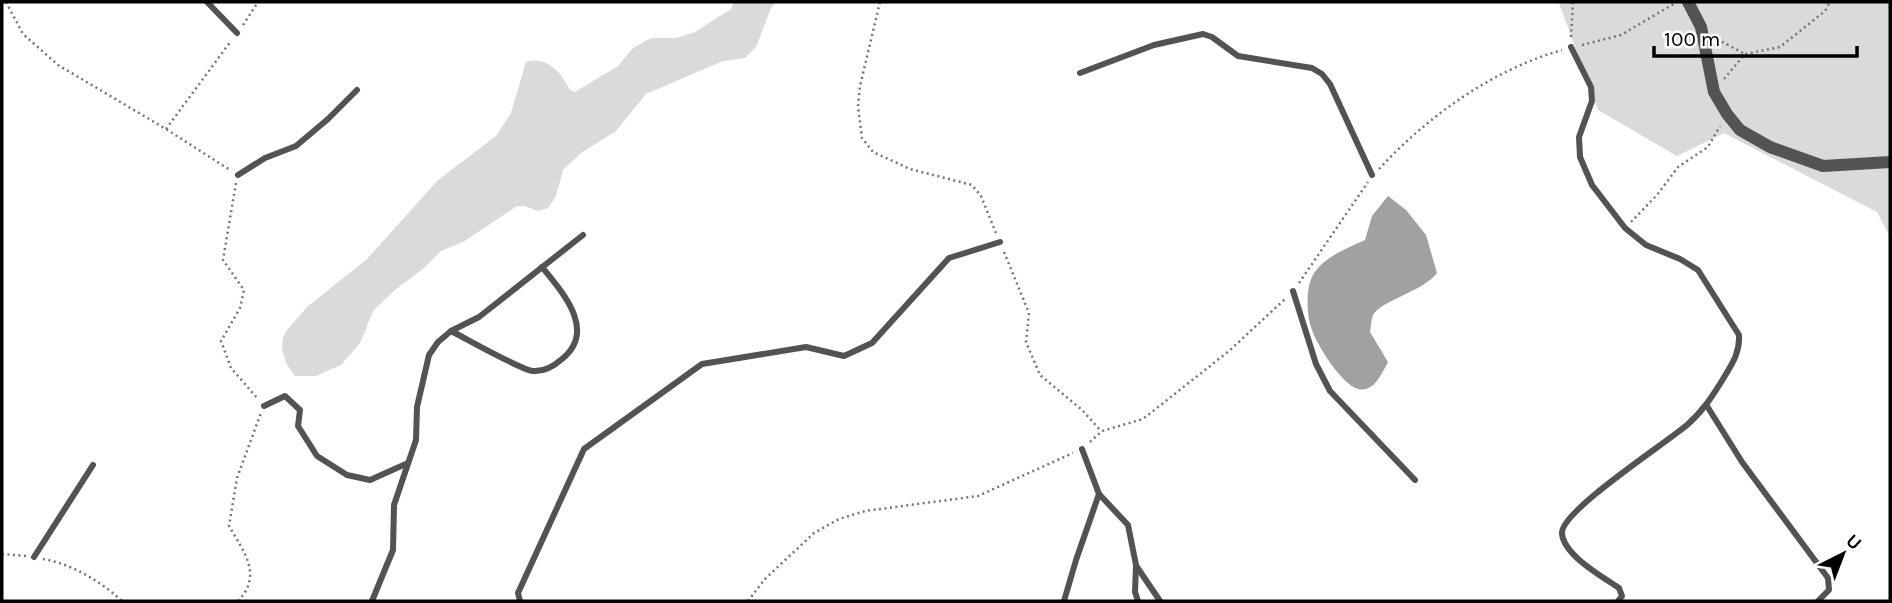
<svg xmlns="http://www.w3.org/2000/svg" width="1892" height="603" font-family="Karla,sans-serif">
  <rect width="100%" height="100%" fill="#fff"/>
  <!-- green -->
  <g fill="#dadada">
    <path d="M734,2h42l-5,6 -15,39 -11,11 -22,3 -77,33 -30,37 -35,22 -18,17 -7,26 -8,12 -10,3 -13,-5h-8l-54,36 -22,9 -17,17 -29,22 -22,21 -13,32 -19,22 -25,11h-21l-9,-13 -4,-15 1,-10 4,-8 20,-23 60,-48 71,-79 58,-44 15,-23 15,-51c20,-7 36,11 44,28l5,2 43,-26 15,-18 18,-10h25l19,-6 36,-23z"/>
    <path d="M1530,2h360v235l-13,-25 -153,-79 -47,23 -79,-46 -39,-107z"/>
  </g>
  <!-- water -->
  <path fill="#a1a1a1" d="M1388,196l18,14 20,25 11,38c-13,18 -57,28 -64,42 -2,5 -2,12 -3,17l18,30c-6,11 -14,31 -30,27 -16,-4 -41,-44 -46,-59 -5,-13 -6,-35 -2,-48 7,-23 36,-33 55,-42l7,-24z"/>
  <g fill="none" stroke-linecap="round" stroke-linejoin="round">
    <!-- path -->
    <g stroke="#757575" stroke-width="2.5" stroke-dasharray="2 3.5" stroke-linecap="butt">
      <path d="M6,2l17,32 35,31 108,64 64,41"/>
      <path d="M880,2l-20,84 -2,20 4,32 11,14 37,17 62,16 9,11 15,37"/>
      <path d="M243,25l15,-23"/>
      <path d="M1571,37l2,-35"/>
      <path d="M1717,39l28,15"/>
      <path d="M1582,45l39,-10 56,-33"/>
      <path d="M1724,79l21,-25 35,-7 45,-36 5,-9"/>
      <path d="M166,129l65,-88"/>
      <path d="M1379,169c49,-53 113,-99 183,-119"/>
      <path d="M236,183l-13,77 21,30 -4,18 -19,33 10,27 27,31"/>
      <path d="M1631,222l26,-27 21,-28 30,-20 12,-21"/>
      <path d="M1004,252l25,61 -3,29 14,33 42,35 19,21"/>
      <path d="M1299,283l69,-101"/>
      <path d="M1090,442l12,-11 41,-12 86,-68 56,-52"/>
      <path d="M2,554l24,2"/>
      <path d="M43,559c29,5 57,22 79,42"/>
      <path d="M238,601c25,-26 6,-49 -9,-75l8,-48 24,-65"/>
      <path d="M748,601l17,-22 49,-46 25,-14 26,-8 113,-15 95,-43"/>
    </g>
    <!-- lane -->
    <g stroke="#535353" stroke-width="6">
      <path d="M207,2l30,31"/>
      <path d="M1571,47l20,40 1,14 -13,36 1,20 12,28 33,43 21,17 34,14 18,11 41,65c1,18 -7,29 -16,44 -11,18 -21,33 -36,46 -21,18 -126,86 -125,108 1,22 41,44 57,55l3,8 -4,5"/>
      <path d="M1080,73l74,-28 49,-11 9,3 26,19 74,12 10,6 8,10 42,91"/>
      <path d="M238,175l27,-17 31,-12 32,-27 29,-29"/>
      <path d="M1293,291l23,73 14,27 85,89"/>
      <path d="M451,331c14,7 72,40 82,40 11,1 21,-5 29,-12 36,-29 -1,-68 -20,-92"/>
      <path d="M264,406l21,-10 15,14 -2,16 19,30 30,19 23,5 38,-17"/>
      <path d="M1707,406l35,56 86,116 1,12 -11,11"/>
      <path d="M1082,449l17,45 29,31 8,40 -1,27 3,9"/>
      <path d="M34,557l59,-92"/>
      <path d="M1137,567l23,34"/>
      <path d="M372,601l21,-51 1,-45 22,-65 1,-33 12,-52 9,-13 13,-11 28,-14 104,-82"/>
      <path d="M520,601l-2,-8 66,-144 118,-85 104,-17 38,9 28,-13 77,-85 51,-16"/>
      <path d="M1064,601l12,-41 23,-66"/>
    </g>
    <!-- street -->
    <path stroke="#535353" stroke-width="12" d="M1688,2l13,25 13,65 13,22 13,16 30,17 53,19 67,-4"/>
  </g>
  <!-- border -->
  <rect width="1892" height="603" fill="none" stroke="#000000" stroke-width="7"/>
  <!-- north arrow -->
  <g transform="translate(1843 554) rotate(42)" stroke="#ffffff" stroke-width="5" paint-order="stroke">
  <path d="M0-5L12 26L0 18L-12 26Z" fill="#000000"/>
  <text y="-10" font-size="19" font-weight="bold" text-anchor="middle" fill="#000000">U</text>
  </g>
  <!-- scale -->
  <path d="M1654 46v10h203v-10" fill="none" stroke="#000000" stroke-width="3.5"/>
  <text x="1664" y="46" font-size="21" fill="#000000" stroke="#ffffff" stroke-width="5" paint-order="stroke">100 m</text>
</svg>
